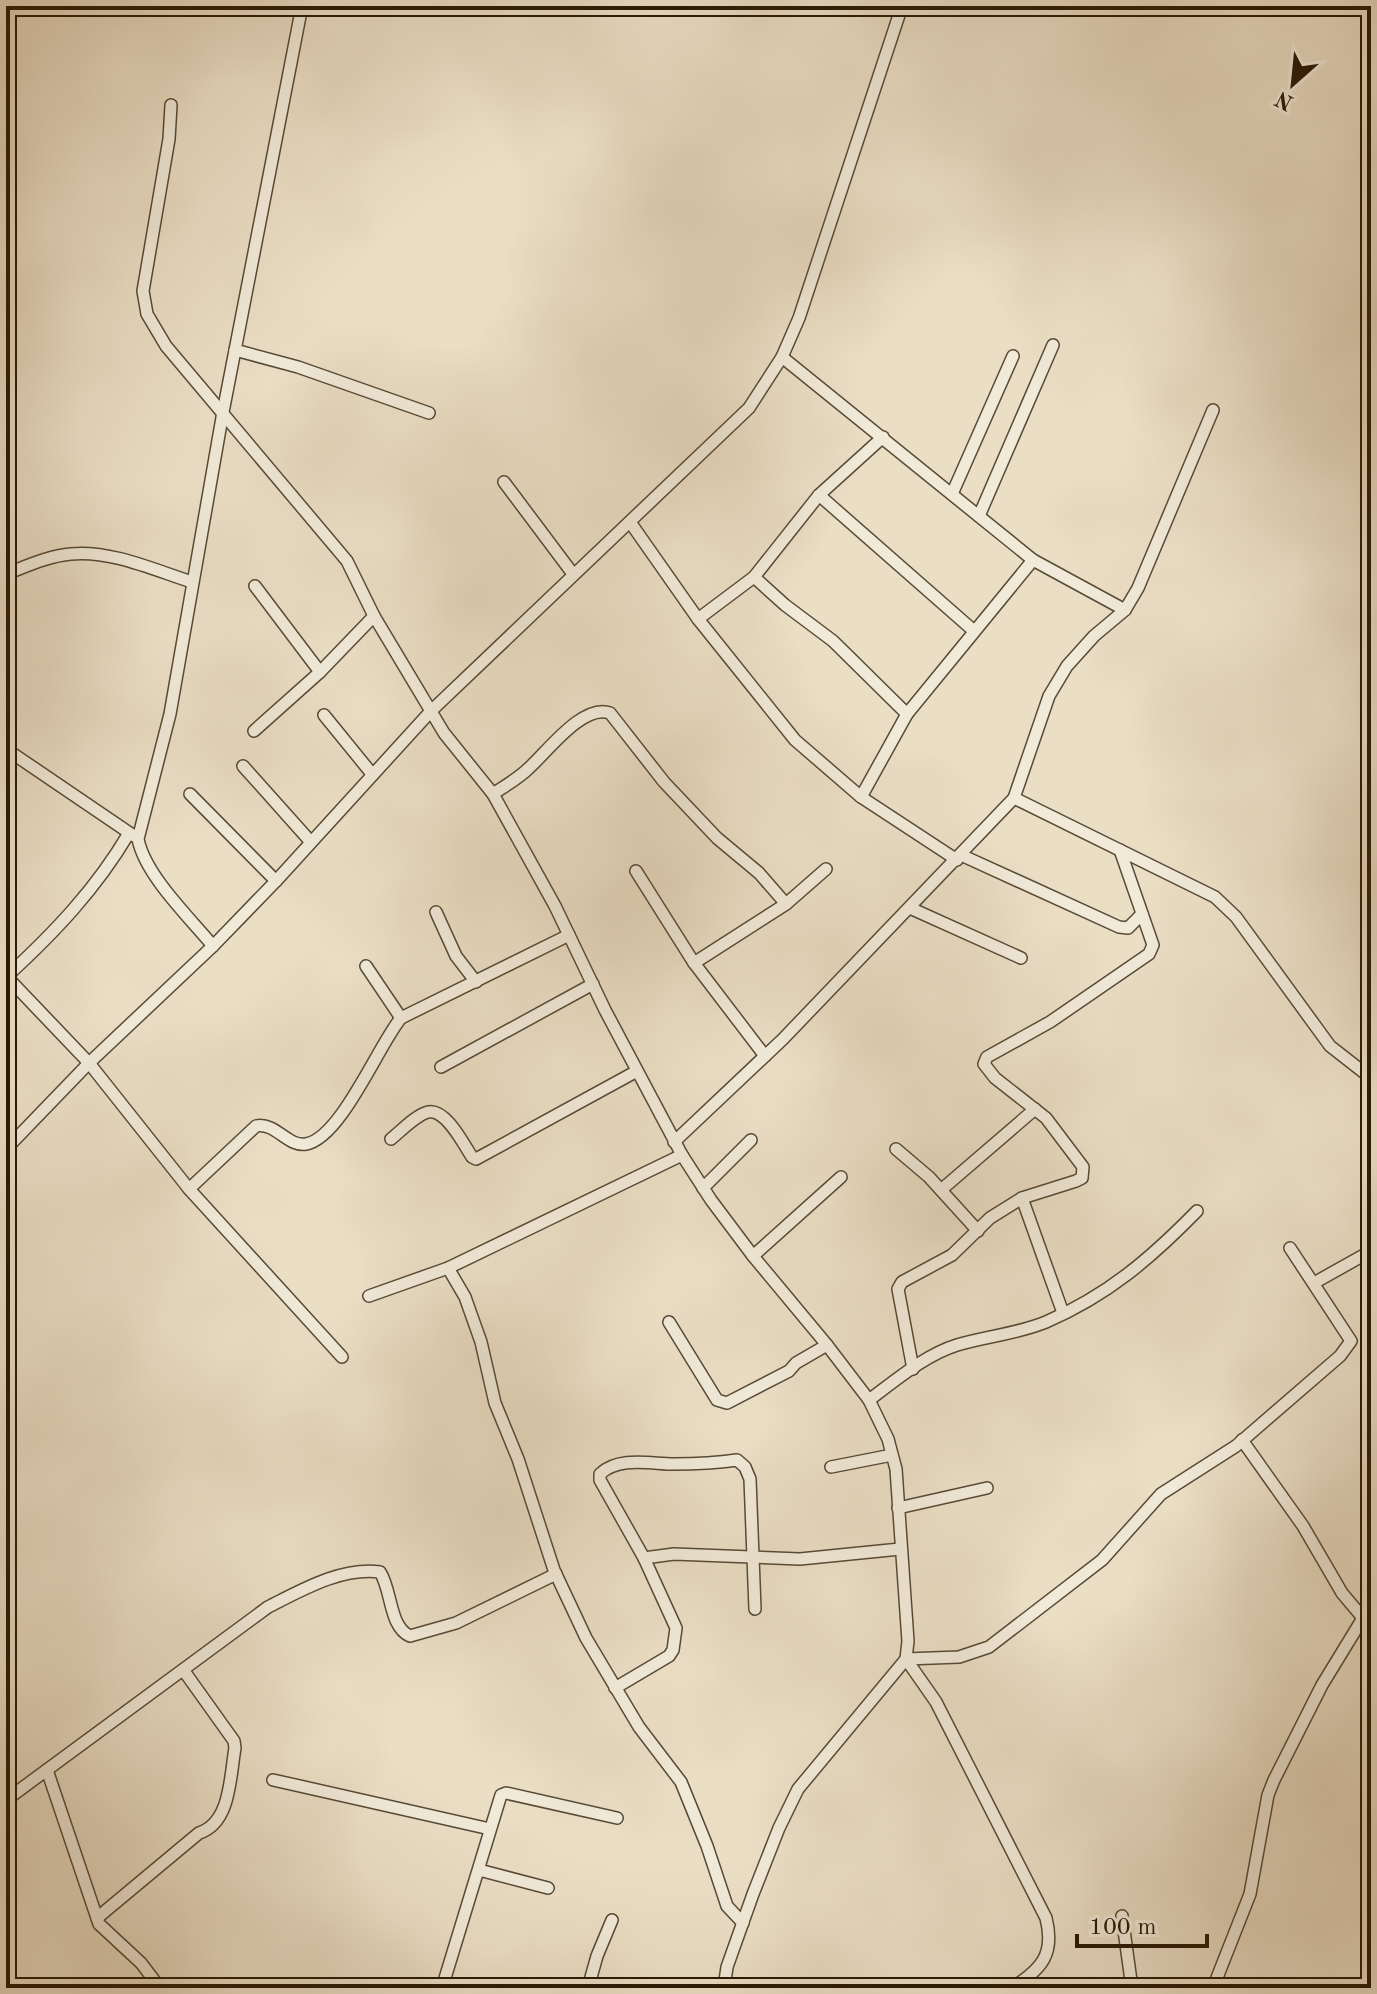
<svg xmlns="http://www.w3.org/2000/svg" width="1377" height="1994" font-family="'Old Standard TT',serif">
  <rect width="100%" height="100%" fill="#eadec5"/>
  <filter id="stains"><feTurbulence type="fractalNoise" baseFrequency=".0025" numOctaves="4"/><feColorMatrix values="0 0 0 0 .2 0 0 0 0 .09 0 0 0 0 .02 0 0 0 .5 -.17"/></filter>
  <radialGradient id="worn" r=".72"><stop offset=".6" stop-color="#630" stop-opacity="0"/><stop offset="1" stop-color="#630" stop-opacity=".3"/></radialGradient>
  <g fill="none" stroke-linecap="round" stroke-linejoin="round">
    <defs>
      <g id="minor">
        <path d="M171,105l-2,34 -26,152 4,23 19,32 181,215 27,55 70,117 49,61 62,112 50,104 77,145 29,45 42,56 74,89 42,55 19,39 8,30 12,172 -2,18 -108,130 -19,39 -26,66 -26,73 -3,21"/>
        <path d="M235,350l63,17 131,46"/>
        <path d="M782,357l251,203 92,50"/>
        <path d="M504,482l69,92"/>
        <path d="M952,494l61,-138"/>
        <path d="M819,495l155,136"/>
        <path d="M979,516l74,-171"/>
        <path d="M630,522l68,97 97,121 66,57 96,63"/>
        <path d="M6,574c21,-8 42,-18 65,-20 40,-4 83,16 121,28"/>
        <path d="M754,577l31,28 48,36 74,73"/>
        <path d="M255,586l65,86"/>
        <path d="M698,619l56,-42 65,-82 64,-58"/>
        <path d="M324,715l48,59"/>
        <path d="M254,731l66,-59 54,-56"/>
        <path d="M6,749l128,87"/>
        <path d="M243,766l67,75"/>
        <path d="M190,794l86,87"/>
        <path d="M493,794c12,-8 26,-16 36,-26 18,-16 54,-65 81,-55l54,69 53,56 42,35 27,31"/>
        <path d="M861,797l46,-83 126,-154"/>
        <path d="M1014,798l201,99 21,20 94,129 41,32"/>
        <path d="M961,855l158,72 9,1 14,-14"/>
        <path d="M636,871l58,92 71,93"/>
        <path d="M910,908l111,50"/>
        <path d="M436,912l20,44 20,26"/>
        <path d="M213,946c-24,-29 -68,-71 -75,-107l32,-125 53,-302 79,-406"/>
        <path d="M694,963l92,-59 40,-35"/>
        <path d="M366,966l35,52"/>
        <path d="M6,976l83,87 100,126 153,168"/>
        <path d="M6,977c48,-44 90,-88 123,-144"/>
        <path d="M441,1067l152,-83"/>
        <path d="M391,1139c10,-8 25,-24 37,-27 18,-4 36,33 44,45l4,2 161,-88"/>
        <path d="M674,1142l109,-103 231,-241 35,-102 18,-30 27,-30 31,-26 13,-22 75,-178"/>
        <path d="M6,1149l83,-86 124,-117 63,-65 155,-170 318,-303 33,-51 17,-39 103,-312"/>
        <path d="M896,1149l33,28 49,54"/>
        <path d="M703,1188l48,-48"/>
        <path d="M189,1189l67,-63c20,-4 31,21 50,18 35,-6 73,-100 95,-126l168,-83"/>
        <path d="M941,1190l94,-81"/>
        <path d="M1022,1198l54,-17 6,-3 1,-11 -37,-49 -51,-40 -11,-14 3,-7 63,-35 99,-68 4,-9 -33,-95"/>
        <path d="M753,1256l88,-79"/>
        <path d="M448,1268l17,29 16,45 14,61 23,56 36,111 32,68 53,89 42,55 26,64 20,60 16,17"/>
        <path d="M1314,1283l57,-32"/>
        <path d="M369,1296l79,-28 234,-113"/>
        <path d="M669,1322l48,78 10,3 62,-32 7,-8 31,-18"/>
        <path d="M913,1369l-15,-80 4,-7 50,-27 38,-37 32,-20 41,115"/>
        <path d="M869,1400c27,-20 56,-45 88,-55 30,-9 60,-11 89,-23 62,-27 104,-63 151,-111"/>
        <path d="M1242,1440l61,86 39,67 21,25"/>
        <path d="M831,1467l61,-12"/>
        <path d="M898,1508l89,-20"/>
        <path d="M644,1558l30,-4 126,5 100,-10"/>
        <path d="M906,1659l53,-2 30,-10 113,-87 59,-66 75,-48 104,-90 11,-15 -61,-93"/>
        <path d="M906,1659l30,43 110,216c9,36 -4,51 -34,70"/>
        <path d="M615,1688l54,-32 4,-6 3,-22 -32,-70 -44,-78v-6c19,-18 51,-10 74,-10 21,0 42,-1 63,-4l8,7 5,12 5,130"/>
        <path d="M47,1770l52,154 42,39 19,25"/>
        <path d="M273,1780l217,49"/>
        <path d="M6,1800l262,-193c34,-17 73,-40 112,-35 12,18 9,55 30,64l46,-13 100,-49"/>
        <path d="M479,1870l69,18"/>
        <path d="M1122,1916l10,72"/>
        <path d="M97,1918l102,-85c32,-10 31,-57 36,-85l-1,-7 -50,-70"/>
        <path d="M442,1988l59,-193 5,-2 111,25"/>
        <path d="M588,1988l9,-32 15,-36"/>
        <path d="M1213,1988l37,-94 18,-99 6,-15 48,-95 41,-67 8,-5"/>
      </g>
    </defs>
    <!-- minor casing -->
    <use href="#minor" stroke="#584a35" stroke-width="14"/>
    <!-- minor -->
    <use href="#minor" stroke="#f1ead9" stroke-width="11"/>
  </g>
  <!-- margin -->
  <rect width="1377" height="1994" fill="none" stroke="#eadec5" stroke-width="32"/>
  <rect x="8" y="8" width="1361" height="1978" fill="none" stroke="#281905" stroke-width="4"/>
  <rect x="16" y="16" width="1345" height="1962" fill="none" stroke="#281905" stroke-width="2"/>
  <!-- north arrow -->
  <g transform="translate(1293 84) rotate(207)" stroke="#f1ead9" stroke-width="6" paint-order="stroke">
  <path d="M0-6L14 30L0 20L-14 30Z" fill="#281905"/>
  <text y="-12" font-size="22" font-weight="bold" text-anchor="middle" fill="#281905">N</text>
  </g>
  <!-- scale -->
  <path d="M1077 1934v12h130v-12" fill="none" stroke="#281905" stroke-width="4"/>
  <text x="1089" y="1934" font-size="24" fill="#281905" stroke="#f1ead9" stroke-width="6" paint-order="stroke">100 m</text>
  <rect width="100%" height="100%" filter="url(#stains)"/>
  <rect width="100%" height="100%" fill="url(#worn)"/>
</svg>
